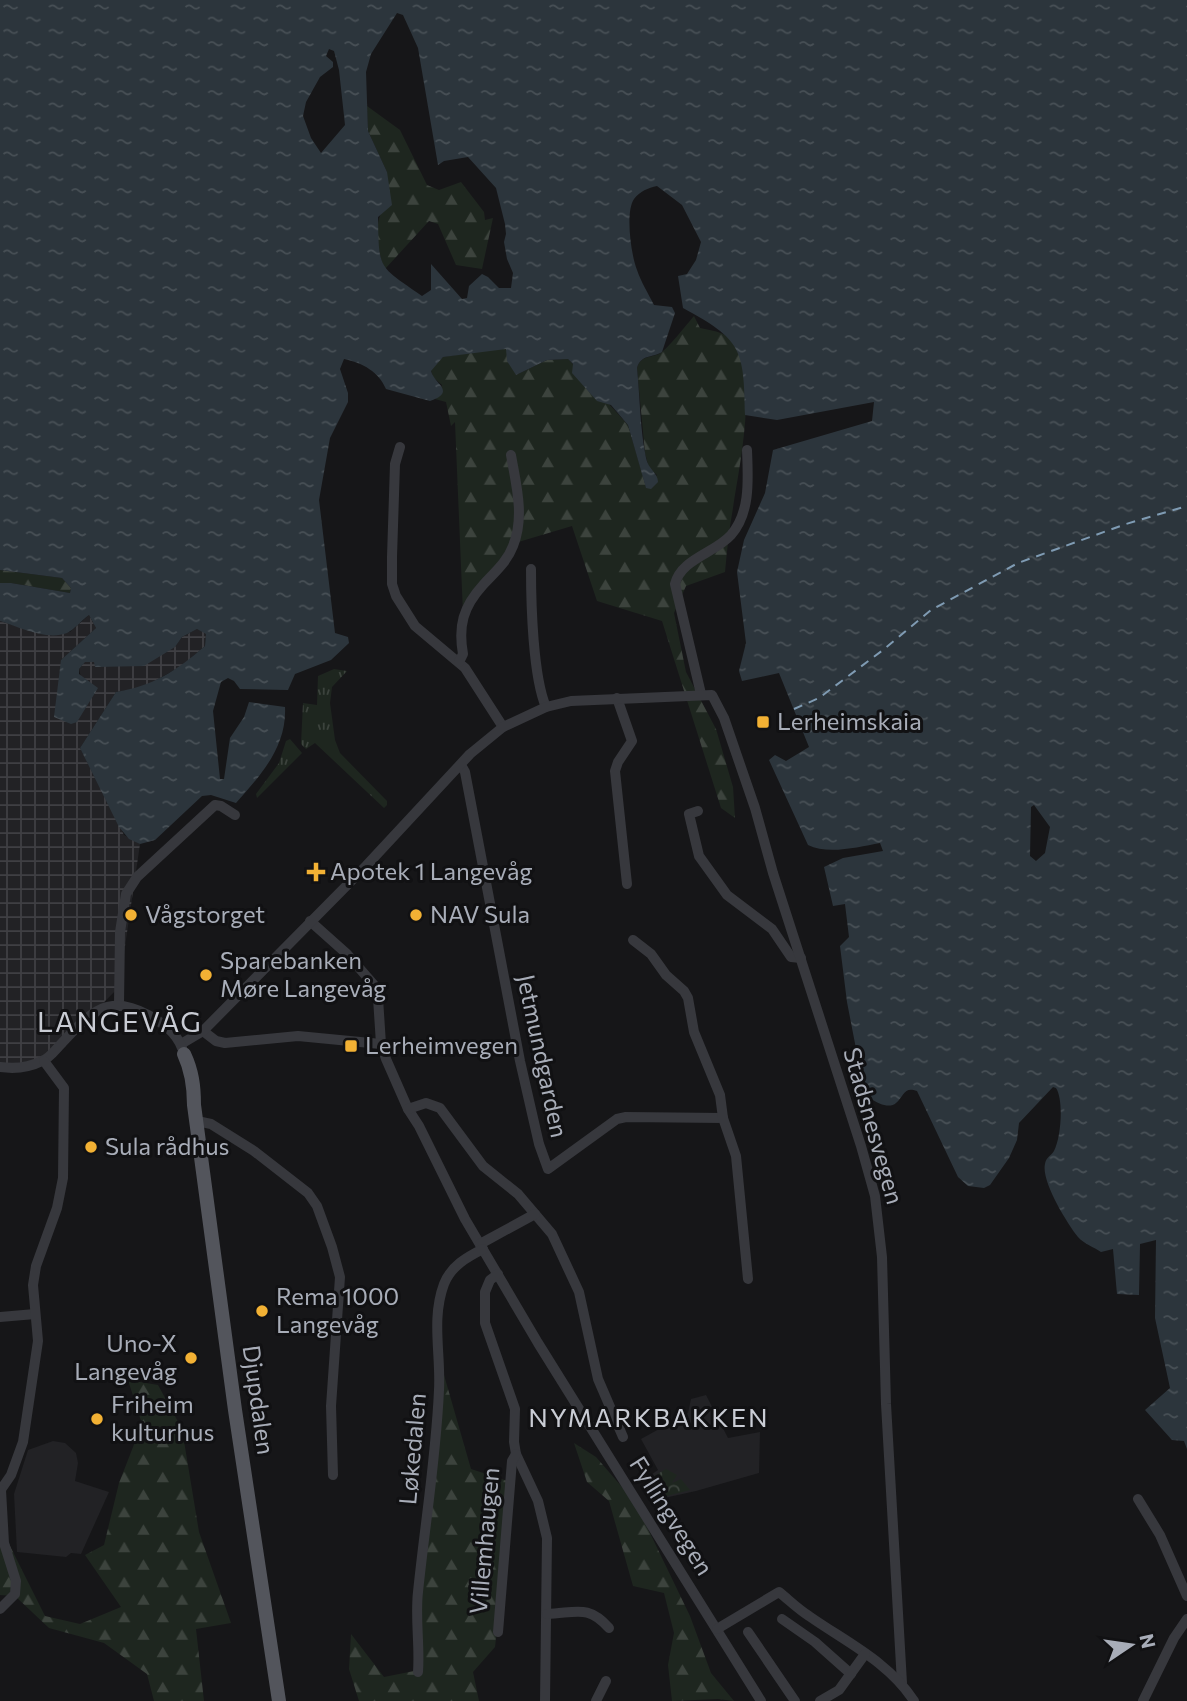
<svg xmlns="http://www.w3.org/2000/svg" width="1187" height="1701" font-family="Commissioner,sans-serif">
  <defs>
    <pattern id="industrial-grid" width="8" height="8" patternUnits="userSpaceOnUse" patternTransform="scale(1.75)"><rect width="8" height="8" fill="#222225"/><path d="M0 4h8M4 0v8" fill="none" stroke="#3f3f43"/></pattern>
    <pattern id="grass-tufts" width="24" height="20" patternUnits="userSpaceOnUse" patternTransform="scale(1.75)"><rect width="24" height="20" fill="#1e261f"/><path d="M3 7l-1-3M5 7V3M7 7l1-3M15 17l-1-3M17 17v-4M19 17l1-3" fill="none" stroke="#3c433d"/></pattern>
    <pattern id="forest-firs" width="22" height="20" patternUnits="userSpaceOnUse" patternTransform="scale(1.75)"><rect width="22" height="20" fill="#1e261f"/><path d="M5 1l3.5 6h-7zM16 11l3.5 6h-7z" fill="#3c433d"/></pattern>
    <pattern id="park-crowns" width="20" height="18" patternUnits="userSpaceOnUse" patternTransform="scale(1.75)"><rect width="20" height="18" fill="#1e261f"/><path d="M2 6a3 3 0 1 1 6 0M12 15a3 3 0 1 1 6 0" fill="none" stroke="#3c433d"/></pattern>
    <pattern id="water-ripples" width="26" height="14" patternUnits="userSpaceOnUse" patternTransform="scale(1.75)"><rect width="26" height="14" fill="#2c353c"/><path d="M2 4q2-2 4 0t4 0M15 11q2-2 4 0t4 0" fill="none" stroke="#485056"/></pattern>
  </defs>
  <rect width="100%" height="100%" fill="#161618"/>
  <!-- built -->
  <g fill="#222225">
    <path d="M706,1395l22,43 32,-6 -1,41 -63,18 -41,9 -13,-19 16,-11 -17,-31 47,-26 3,-14z"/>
    <path d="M53,1441l12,2 11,10 2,10 -3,18 34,11 -28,62 -10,-1 -5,4 -49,-5 -3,-58 14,-44z"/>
  </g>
  <!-- industrial -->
  <path fill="url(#industrial-grid)" d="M89,615l7,13 -35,32 20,17 -2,-8 6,-8 9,1 81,-15 7,-10 15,-8 9,4 -1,13 -22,19 -41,23 -26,4 -36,56 44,87 16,9 -21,143 -73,74 -46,7v-447l41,13 29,-2z"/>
  <!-- grass -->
  <g fill="url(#grass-tufts)">
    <path d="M334,669l13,2 -15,16 -2,16 5,37 5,13 47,48v4l-3,3 -69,-65 -9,6 -5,-5 2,-41 14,2 1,-29z"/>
    <path d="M290,739l12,14 -45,45 -1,-4 23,-31 7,-22z"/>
  </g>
  <!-- forest -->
  <g fill="url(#forest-firs)">
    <path d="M367,106l33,24 27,55 12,5 22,-8 23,30 1,8 8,-2 -11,51 -26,-4 -18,-41 -9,-3 -44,48c-7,-12 -11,-46 -3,-57l5,-40 -19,-41z"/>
    <path d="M694,316l6,12c13,3 25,3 33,15 26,35 6,124 0,165 -4,21 -6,43 -8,64l-39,14 -12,27 12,59 30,57 17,58 2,31 -14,-10 -59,-187 -65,-20 -25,-75 -57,17 -52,70 -8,-191 -4,4 -5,-24 -11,-3 5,-4 2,-10 -9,-8 -2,-7 12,-13 57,-9 7,1 9,26 31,-15 21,-1 60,66 18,62 11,-12 -8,-7 -4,-15 -8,-85c4,-12 12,-10 22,-14 6,-2 29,-31 35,-38z"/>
    <path d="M0,570l62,8 9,10 -1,5 -59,-10h-11z"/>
    <path d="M444,1375l27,94 43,14 -19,164 -22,25 6,29h-120l-10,-32 2,-35 33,43 35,-7 -1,-74z"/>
    <path d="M128,1380l30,5 24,44 17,103 32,91 -35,6 8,72h-50l-7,-27 -43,-31 -55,-15 -34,-32 -15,-1v-69l45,90 35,8 41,-17 -36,-52 19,-10 15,-62 23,-59z"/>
    <path d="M574,1443l22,14 39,45 55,114 21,57 23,28 -16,-2 -46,2 -4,-36 6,-32 -10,-40 -31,-7 -24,-85 -22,-19z"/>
  </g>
  <!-- park -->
  <path fill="url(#park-crowns)" d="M666,1469l11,6 -5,8 9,-4 9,11 -35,9 -11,-17z"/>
  <!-- water -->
  <path fill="url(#water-ripples)" fill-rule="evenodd" d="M0,0h1187v1449l-3,-8 -12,-1 -27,-30 25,-22 -15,-70 1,-78 -16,4 -1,51 -22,-1 -4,-45 -12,3c-7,-5 -17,-8 -23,-15 -11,-14 -37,-56 -33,-73 1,-7 6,-8 9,-13 7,-13 10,-51 2,-63l-3,-1 -34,36 -2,17 -8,18 -19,27 -6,3 -16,-2 -10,-9 -41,-86c-13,-5 -13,5 -21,12 -10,9 -33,-8 -38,-16l1,-23 -12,-62 -7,-56 9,-9 -4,-33 -12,2 -9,-39 19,-9 40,-7 -3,-8c-22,4 -52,12 -72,2l-39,-85 6,-5 11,6 23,-14 -30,-74 -37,8 -3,-10 7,-28 -9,-71 7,-32 21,-47 8,-43 99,-29 2,-19 -97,18 -32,-5c-1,-66 -3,-75 -62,-107l-5,-32 9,-2 9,-14 5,-18 -19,-37 -25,-19c-9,2 -17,5 -23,13 -9,13 -3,56 3,71 4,12 11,23 17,35l18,2 3,6 -13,39c-9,6 -21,2 -25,16 3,30 3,61 9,90 2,11 12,15 12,24l-7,7 -5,-1 -18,-63 -17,-20 -14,-4 -25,-28 1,-9 -5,-5 -21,1 -31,15 -9,-14 -1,-12 -63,8 -12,14c3,13 26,20 -1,30l-44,-12c-7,-17 -23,-26 -42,-30l-4,10 8,24v9l-18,36 -11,62 16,133 13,4 1,6 -18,17 -36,14 -7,16 -48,-1 -6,-8 -6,-3 -7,4 -8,29 7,68h4l6,-41 14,-21 5,-15 36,5c2,40 -25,69 -49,96l-25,-8 -9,1 -47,44 -15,4 -11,-5 -10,-12 -39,-79 36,-56c37,-6 60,-21 89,-46l1,-12 -9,-5 -15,8 -7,10 -31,19 -49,1 -1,-5h-9l-6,7v5l19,14 -21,34 -6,2 -17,-7 7,-57 35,-32 -7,-13c-7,5 -14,14 -22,18 -21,8 -47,-6 -67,-12v-38h11l59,10 1,-5 -9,-10 -62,-8zM397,13l6,2 15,33 20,117 6,-4 24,-4 28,31 9,36 1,10 -2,8 3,17 6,14 -2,15h-12l-11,-11 -6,-3 -13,12 -2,12 -5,1 -31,-35v26l-9,6c-44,-31 -43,-25 -44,-79l14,-12 -5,-33 -19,-41 -2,-59 5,-18zM329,49l5,2 5,19 6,55 -24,28 -10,-15 -8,-22 3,-14 14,-25 13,-10v-5l-7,-6zM1034,805l16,22 -5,26 -9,8 -6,-5 1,-49z"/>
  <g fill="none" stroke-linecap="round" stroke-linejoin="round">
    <!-- ferry -->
    <path stroke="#7f9bb3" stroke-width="2" stroke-dasharray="9 7" stroke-linecap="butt" d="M794,709l25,-11 64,-48 48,-40 87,-47 108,-39 61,-18"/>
    <!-- minor -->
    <g stroke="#37383d" stroke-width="10">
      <path d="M400,447l-5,17 -3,93v27l4,12 19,30 50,42 38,59"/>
      <path d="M531,569c0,35 2,108 15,138"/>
      <path d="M459,662l4,-8c-5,-28 0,-47 20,-69 12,-13 24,-23 30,-39 12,-29 3,-62 -2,-91"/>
      <path d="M701,694l-26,-110c6,-25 40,-31 56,-49 20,-23 17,-57 16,-85"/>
      <path d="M617,698l15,43 -14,21 -3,9 12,113"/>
      <path d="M461,765l4,7 55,289 19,83 9,25 69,-50 9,-2 97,1"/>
      <path d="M698,811l-9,3 10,42 28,39 45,34 19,28 10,1"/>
      <path d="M310,921l37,33 27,31 4,13 3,46 5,15 22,50 11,17 46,93 73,124 223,358"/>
      <path d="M633,940l18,14 15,21 18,16 4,7 6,34 26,63 3,23 13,38 12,123"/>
      <path d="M119,1004l1,-72 6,-38 11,-17 78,-72 6,1 14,9"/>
      <path d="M203,1031l13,10 9,2 73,-7 83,8"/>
      <path d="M181,1044l22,-13 163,-165 104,-112 33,-27 43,-20 25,-6 141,-6 12,23 31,90 18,65 88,273 14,50 7,61 4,147 16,279"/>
      <path d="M0,1067c14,2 30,0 42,-6 8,-3 14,-12 20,-18 28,-30 45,-50 86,-28 15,8 28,17 34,33"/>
      <path d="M408,1109l18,-6 14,5 43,58 35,28 34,40 27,58 19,87 25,58"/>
      <path d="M197,1121l14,3 43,27 54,42 9,13 15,41 8,30 -9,129 2,69"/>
      <path d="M480,1244l55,-30"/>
      <path d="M498,1274l-8,6 -5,12v31l30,86 -1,33 2,12 22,47 9,37 -2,163"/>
      <path d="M0,1317l35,-3"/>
      <path d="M0,1491l11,-16 12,-33 15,-101 -5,-56 3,-19 21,-58 6,-30 1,-90 -20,-27"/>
      <path d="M1138,1499l22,36 27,61"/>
      <path d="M0,1609l15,-15 1,-13 -12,-38 -3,-53"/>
      <path d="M547,1614c29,-1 41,-10 62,14"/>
      <path d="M782,1619l33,23 36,32"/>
      <path d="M717,1629l62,-37c10,8 19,17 30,24 37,26 80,46 105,85"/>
      <path d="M498,1632l14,-171 4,-7"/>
      <path d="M748,1632l47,69"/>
      <path d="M418,1672c2,-27 -3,-54 0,-80 7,-68 18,-134 21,-202 2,-36 -8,-71 5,-106 7,-18 23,-27 39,-35"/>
      <path d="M596,1701l10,-20"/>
      <path d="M820,1701l19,-11 26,-36"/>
      <path d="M1143,1701l31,-63 13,-19"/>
    </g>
    <!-- major -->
    <path stroke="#53555c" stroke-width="14" d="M184,1054c8,17 10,32 10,51l41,305 44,291"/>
  </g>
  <!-- markers -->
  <g fill="#f2b134" stroke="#111113" stroke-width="2.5">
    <rect x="756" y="715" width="14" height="14" rx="3.5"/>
    <path d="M312.5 861.5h7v7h7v7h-7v7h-7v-7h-7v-7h7z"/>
    <circle cx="131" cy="915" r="7"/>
    <circle cx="416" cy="915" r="7"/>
    <circle cx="206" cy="975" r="7"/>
    <rect x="344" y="1039" width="14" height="14" rx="3.5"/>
    <circle cx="91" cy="1147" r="7"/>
    <circle cx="262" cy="1311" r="7"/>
    <circle cx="191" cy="1358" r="7"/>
    <circle cx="97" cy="1419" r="7"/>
  </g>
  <g text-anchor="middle" stroke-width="6" stroke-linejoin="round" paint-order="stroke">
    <!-- poi labels -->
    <g font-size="24" fill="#a8adb8" stroke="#111113" text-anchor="start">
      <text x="777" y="730">Lerheimskaia</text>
      <text x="330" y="880">Apotek 1 Langevåg</text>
      <text x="145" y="923">Vågstorget</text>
      <text x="430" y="923">NAV Sula</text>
      <text x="220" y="969">Sparebanken<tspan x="220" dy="28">Møre Langevåg</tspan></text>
      <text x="365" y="1054">Lerheimvegen</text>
      <text x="105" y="1155">Sula rådhus</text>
      <text x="276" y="1305">Rema 1000<tspan x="276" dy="28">Langevåg</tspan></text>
      <text x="177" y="1352" text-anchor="end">Uno-X<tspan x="177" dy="28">Langevåg</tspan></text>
      <text x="111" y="1413">Friheim<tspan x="111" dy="28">kulturhus</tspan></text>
    </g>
    <!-- street labels -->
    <g font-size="24" fill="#a8adb8" stroke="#111113">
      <text transform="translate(542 1056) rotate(78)" y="8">Jetmundgarden</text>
      <text transform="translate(873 1126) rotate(74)" y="8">Stadsnesvegen</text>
      <text transform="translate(258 1400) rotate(82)" y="8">Djupdalen</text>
      <text transform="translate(413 1449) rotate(-85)" y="8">Løkedalen</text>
      <text transform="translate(671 1516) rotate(58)" y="8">Fyllingvegen</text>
      <text transform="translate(485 1541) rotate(-85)" y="8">Villemhaugen</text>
    </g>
    <!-- neighbourhood labels -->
    <g font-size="26" letter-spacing="2" fill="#c9ccd4" stroke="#111113">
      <text x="649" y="1427">NYMARKBAKKEN</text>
    </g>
    <!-- quarter labels -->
    <g font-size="28" letter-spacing="2" fill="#c9ccd4" stroke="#111113">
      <text x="120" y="1032">LANGEVÅG</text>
    </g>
  </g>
  <!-- north arrow -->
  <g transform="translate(1131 1645) rotate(77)" stroke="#111113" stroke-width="5" paint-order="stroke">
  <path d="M0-5L12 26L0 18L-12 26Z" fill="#a8adb8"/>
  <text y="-10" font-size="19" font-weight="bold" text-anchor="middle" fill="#a8adb8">N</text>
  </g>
</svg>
